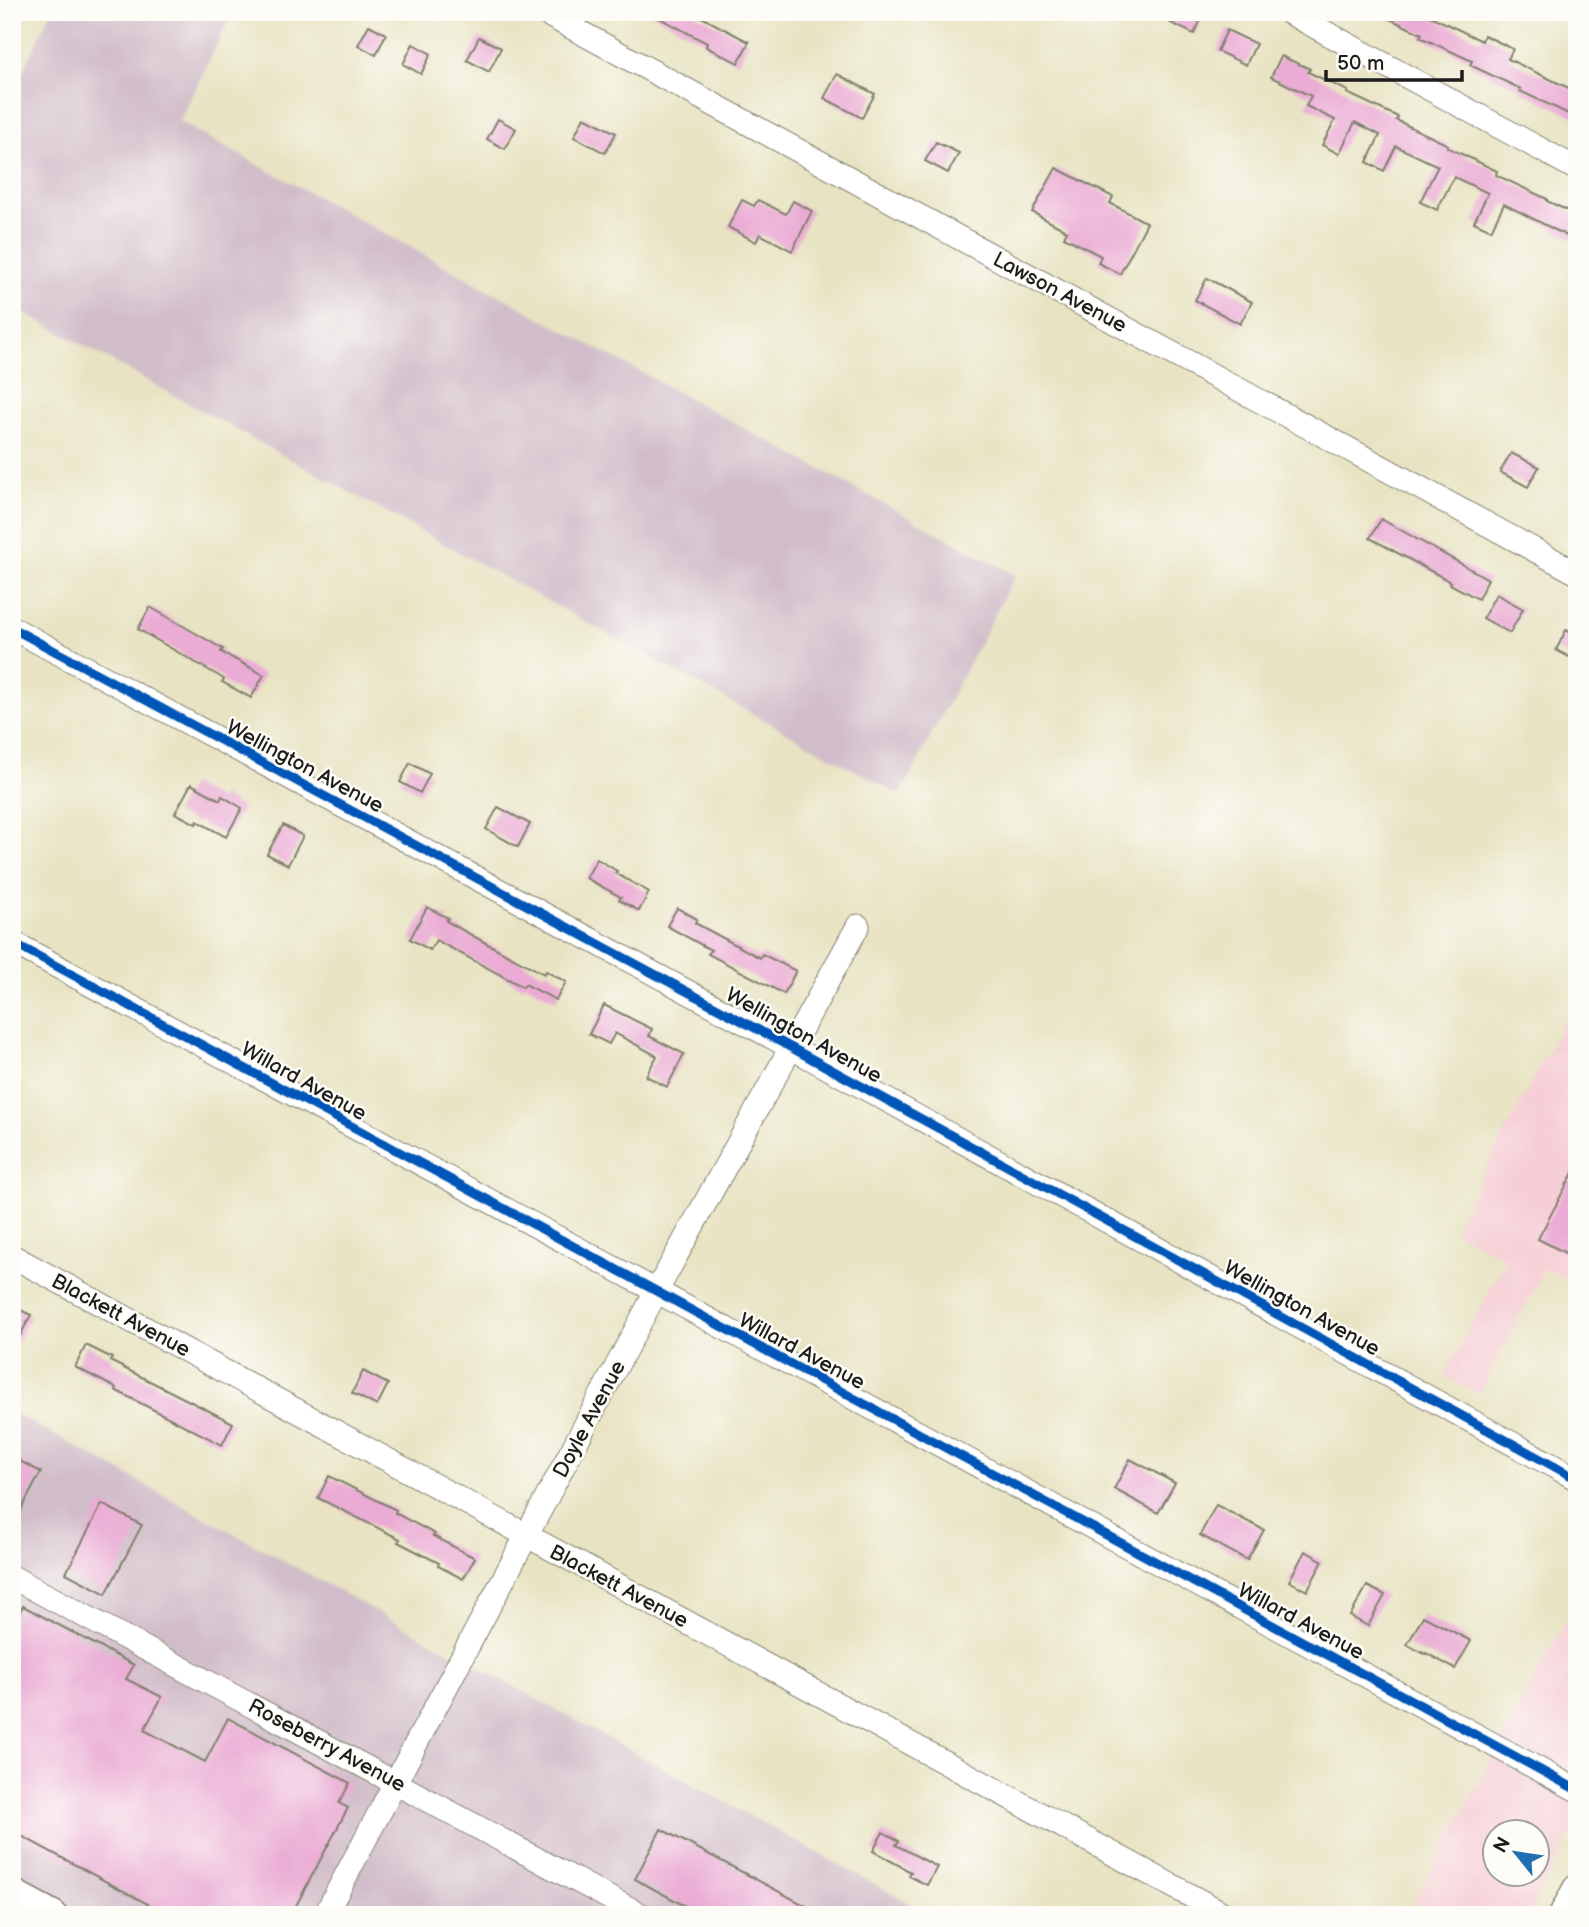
<svg xmlns="http://www.w3.org/2000/svg" width="1589" height="1927" font-family="'Balsamiq Sans',sans-serif">
  <rect width="100%" height="100%" fill="#fdfcf7"/>
  <filter id="ink" filterUnits="userSpaceOnUse"><feTurbulence type="fractalNoise" baseFrequency=".0143" numOctaves="2"/><feDisplacementMap in="SourceGraphic" scale="14" xChannelSelector="R" yChannelSelector="G"/><feConvolveMatrix kernelMatrix="1 2 1 2 8 2 1 2 1" color-interpolation-filters="sRGB"/></filter>
  <filter id="wash" filterUnits="userSpaceOnUse"><feTurbulence type="fractalNoise" baseFrequency=".00686" numOctaves="4" result="noise"/><feDisplacementMap in="SourceGraphic" scale="28" xChannelSelector="R" yChannelSelector="G"/><feGaussianBlur stdDeviation="1.57" result="paint"/><feColorMatrix in="noise" values="0 0 0 0 0 0 0 0 0 0 0 0 0 0 0 0 0 1.4 0 .05"/><feComposite in="paint" operator="in"/></filter>
  <g filter="url(#wash)">
    <rect width="100%" height="100%" fill="#e8e3c2"/>
    <!-- built -->
    <g fill="#f6cfd6" fill-rule="evenodd">
      <path d="M12,292l13,7 -13,26z"/>
      <path d="M1577,996v289l-32,-17 -66,126 -35,-18 62,-117 -53,-28z"/>
      <path d="M1577,1599v224l-49,92h-121zM1494,1832h42v42h-42z"/>
    </g>
    <!-- industrial -->
    <g fill="#d1bdc9">
      <path d="M51,12h182l-54,110 836,453 -115,220 -881,-485 6,-11 -13,-7v-198z"/>
      <path d="M12,1412l919,503h-919z"/>
    </g>
    <g id="blocks">
      <!-- building -->
      <g fill="#eaabd4">
        <path d="M648,12h44l57,30 -11,21 -32,-16 1,-4z"/>
        <path d="M1148,12h57l-11,22z"/>
        <path d="M1375,12h47l60,29 2,-6 29,14 -5,10 69,33v26l-57,-27 1,-2 -51,-24 2,-4 -52,-24 2,-3z"/>
        <path d="M369,25l17,9 -10,21 -18,-10z"/>
        <path d="M1227,30l29,14 -10,21 -29,-14z"/>
        <path d="M479,37l22,11 -12,24 -22,-12z"/>
        <path d="M413,44l18,10 -10,20 -18,-10z"/>
        <path d="M1281,56l29,13 -2,3 40,19 -1,2 51,24 -2,3 52,25 -1,2 50,24 -1,4 51,24v2l30,14v26l-73,-37 -13,26 -17,-8 14,-29 -34,-16 -17,33 -17,-8 18,-36 -42,-20 -12,25 -17,-9 13,-27 -25,-13 -16,32 -17,-9 13,-25 -29,-14 5,-10 -40,-19z"/>
        <path d="M837,74l38,20 -13,24 -38,-20z"/>
        <path d="M584,117l32,16 -11,20 -31,-16z"/>
        <path d="M498,119l18,10 -11,20 -18,-10z"/>
        <path d="M936,142l23,11 -11,20 -23,-12z"/>
        <path d="M1056,168l57,29 -3,6 37,20 -27,51 -22,-11 3,-7 -37,-19 3,-6 -35,-19z"/>
        <path d="M742,200l12,6 4,-6 28,14 7,-13 19,10 -20,40 -32,-17 -4,8 -28,-15z"/>
        <path d="M1207,278l45,24 -12,22 -45,-24z"/>
        <path d="M1511,453l28,14 -11,20 -28,-15z"/>
        <path d="M1381,519l107,60 -10,20 -28,-15 1,-2 -81,-44z"/>
        <path d="M1496,594l27,15 -13,24 -27,-15z"/>
        <path d="M150,607l73,42 -2,3 43,23 -13,23 -29,-16 2,-3 -86,-50z"/>
        <path d="M1566,630l11,6v25l-21,-11z"/>
        <path d="M410,763l20,11 -10,19 -20,-11z"/>
        <path d="M191,784l29,16 2,-4 20,12 -16,29 -29,-16 -1,3 -21,-11z"/>
        <path d="M498,807l32,17 -12,23 -32,-18z"/>
        <path d="M283,825l20,11 -15,29 -21,-11z"/>
        <path d="M597,859l20,12 -2,2 34,19 -10,19 -20,-11 2,-3 -35,-19z"/>
        <path d="M427,907l21,11 -2,3 38,21 60,32 2,-3 20,11 -10,18 -31,-16 -2,3 -87,-47 -6,10 -20,-11z"/>
        <path d="M677,908l20,11 -2,4 65,35 2,-4 34,17 -12,23 -76,-40 3,-4 -44,-24z"/>
        <path d="M604,1005l48,24 -3,7 35,18 -17,33 -21,-11 11,-20 -42,-23 -6,11 -20,-10z"/>
        <path d="M1577,1165v94l-39,-20z"/>
        <path d="M12,1306l19,9 -19,36z"/>
        <path d="M86,1345l26,13 -2,3 123,62 -11,22 -107,-55 1,-2 -41,-21z"/>
        <path d="M363,1371l25,13 -11,22 -25,-13z"/>
        <path d="M12,1457l29,15 -29,55z"/>
        <path d="M1130,1459l45,24 -17,30 -44,-24z"/>
        <path d="M329,1476l67,34 -1,3 40,21 -2,2 42,22 -12,21 -25,-13 1,-3 -41,-21 2,-3 -82,-41z"/>
        <path d="M102,1504l40,21 -36,69 -40,-21z"/>
        <path d="M1216,1505l48,25 -17,30 -47,-25z"/>
        <path d="M1305,1551l18,10 -16,30 -18,-10z"/>
        <path d="M1367,1586l18,9 -17,31 -18,-10z"/>
        <path d="M23,1606l111,59 -8,14 36,18 -18,33 61,32 23,-44 122,65 -11,20 9,5 -57,107h-123l-156,-84v-206z"/>
        <path d="M1423,1616l48,25 -16,28 -29,-16 -1,1 -18,-9z"/>
        <path d="M661,1829l162,86h-121l-67,-36z"/>
        <path d="M883,1832l16,9 -3,4 41,22 -10,18 -18,-9 2,-4 -38,-21z"/>
      </g>
    </g>
  </g>
  <g filter="url(#ink)">
    <use href="#blocks" fill-opacity="0" stroke="#82806f" stroke-width="2"/>
    <g fill="none" stroke-linecap="round" stroke-linejoin="round">
      <defs>
        <g id="minor">
          <path d="M543,12l1034,561"/>
          <path d="M1288,12l289,157"/>
          <path d="M12,628l780,420 785,431"/>
          <path d="M12,942l1565,848"/>
          <path d="M12,1256l1214,659"/>
          <path d="M12,1577l629,338"/>
          <path d="M325,1915l331,-623 202,-366"/>
        </g>
        <g id="major">
          <path d="M12,1893l41,22"/>
          <path d="M1563,1915l14,-26"/>
        </g>
      </defs>
      <!-- minor casing -->
      <use href="#minor" stroke="#82806f" stroke-width="25"/>
      <!-- major casing -->
      <use href="#major" stroke="#82806f" stroke-width="31"/>
      <!-- minor -->
      <use href="#minor" stroke="#fff" stroke-width="23"/>
      <!-- major -->
      <use href="#major" stroke="#fff" stroke-width="28"/>
      <defs>
        <g id="cycleway">
          <path d="M12,628l780,420 785,431"/>
          <path d="M12,942l1565,848"/>
        </g>
      </defs>
      <!-- cycleway casing -->
      <use href="#cycleway" stroke="#fdfcf7" stroke-width="13"/>
      <!-- cycleway -->
      <use href="#cycleway" stroke="#0057b8" stroke-width="9"/>
    </g>
  </g>
  <g text-anchor="middle" stroke-width="5" stroke-linejoin="round" paint-order="stroke">
    <!-- street labels -->
    <g font-size="21" fill="#1c1c1c" stroke="#fdfcf7">
      <text transform="translate(1060 292) rotate(28)" y="7">Lawson Avenue</text>
      <text transform="translate(305 766) rotate(28)" y="7">Wellington Avenue</text>
      <text transform="translate(804 1035) rotate(29)" y="7">Wellington Avenue</text>
      <text transform="translate(304 1081) rotate(29)" y="7">Willard Avenue</text>
      <text transform="translate(1302 1308) rotate(29)" y="7">Wellington Avenue</text>
      <text transform="translate(121 1315) rotate(28)" y="7">Blackett Avenue</text>
      <text transform="translate(802 1351) rotate(28)" y="7">Willard Avenue</text>
      <text transform="translate(589 1419) rotate(-62)" y="7">Doyle Avenue</text>
      <text transform="translate(619 1586) rotate(28)" y="7">Blackett Avenue</text>
      <text transform="translate(1301 1621) rotate(28)" y="7">Willard Avenue</text>
      <text transform="translate(327 1745) rotate(28)" y="7">Roseberry Avenue</text>
    </g>
  </g>
  <!-- margin -->
  <rect width="1589" height="1927" fill="none" stroke="#fdfcf7" stroke-width="42"/>
  <!-- north arrow -->
  <g transform="translate(1516 1853) rotate(300)"><circle r="33" fill="#fdfcf7" stroke="#a3a29f" stroke-width="2"/>
  <path d="M0-5L12 26L0 18L-12 26Z" fill="#1f6fb2"/>
  <text y="-10" font-size="19" font-weight="bold" text-anchor="middle" fill="#1c1c1c">N</text>
  </g>
  <!-- scale -->
  <path d="M1326 70v10h136v-10" fill="none" stroke="#1c1c1c" stroke-width="3.5"/>
  <text x="1337" y="70" font-size="21" fill="#1c1c1c" stroke="#fdfcf7" stroke-width="5" paint-order="stroke">50 m</text>
</svg>
